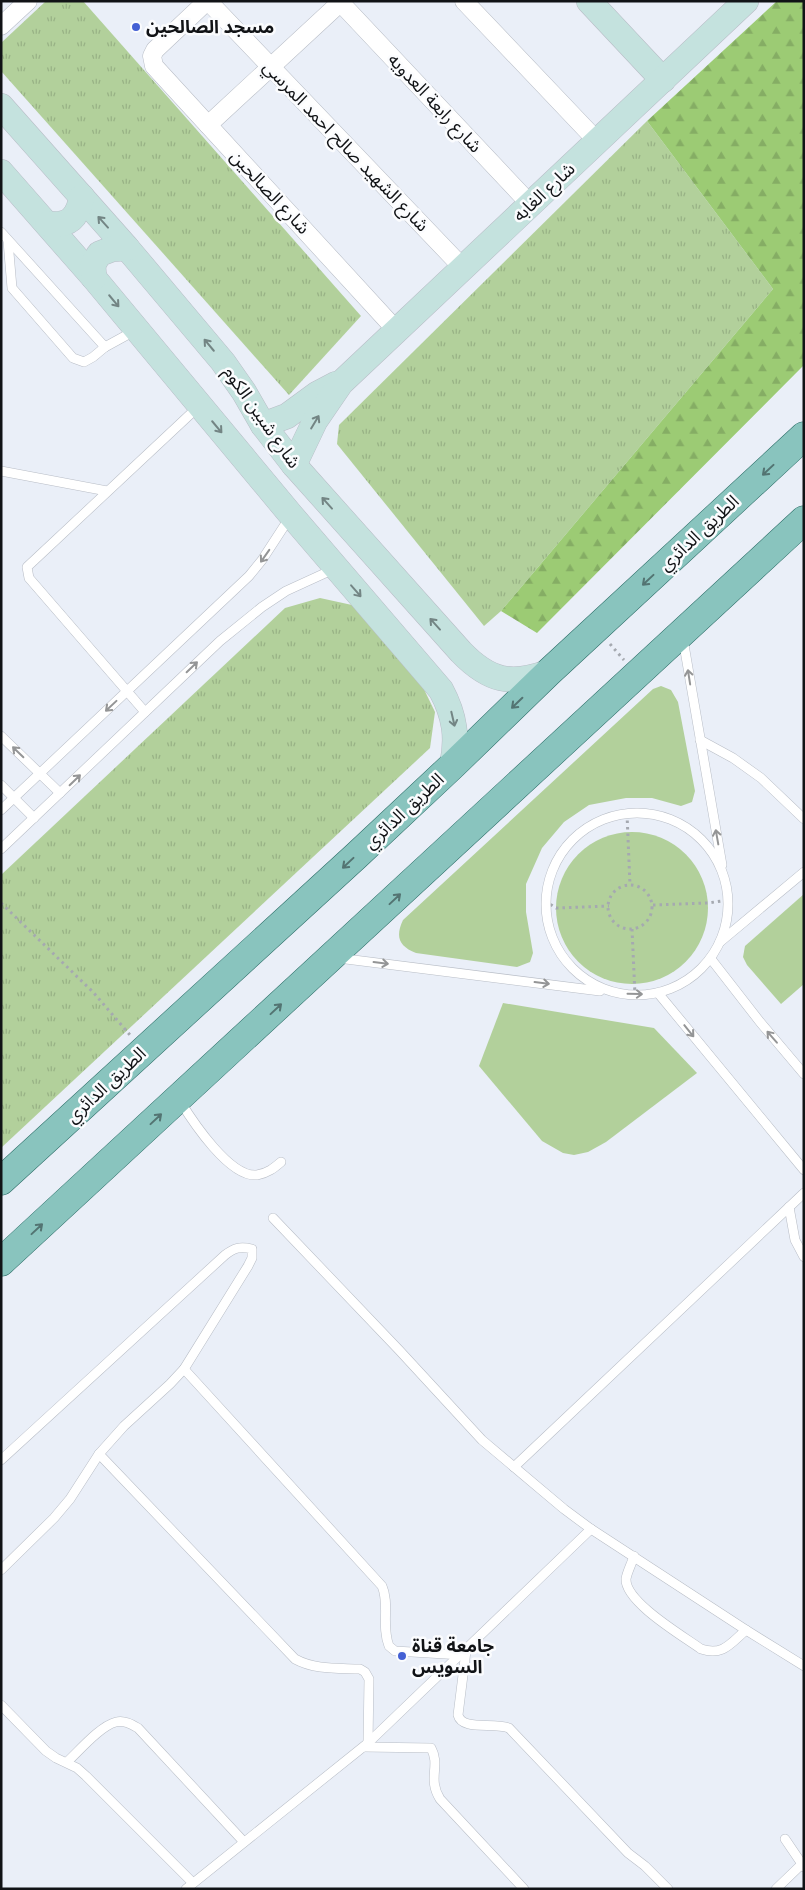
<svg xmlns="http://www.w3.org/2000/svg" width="805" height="1890" font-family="Lato,'Noto Sans Arabic',sans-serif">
  <defs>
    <pattern id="grass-tufts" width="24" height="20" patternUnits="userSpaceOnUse" patternTransform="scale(1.25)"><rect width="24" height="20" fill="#b2d09b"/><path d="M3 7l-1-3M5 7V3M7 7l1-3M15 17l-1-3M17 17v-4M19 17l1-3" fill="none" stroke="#98b285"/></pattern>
    <pattern id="forest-firs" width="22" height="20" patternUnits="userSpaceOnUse" patternTransform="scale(1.25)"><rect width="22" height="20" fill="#9ccb74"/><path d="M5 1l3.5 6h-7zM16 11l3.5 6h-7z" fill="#85ad64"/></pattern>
  </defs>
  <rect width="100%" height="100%" fill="#eaeff8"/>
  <!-- grass -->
  <g fill="url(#grass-tufts)">
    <path d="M46,1h37l278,315 -72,79 -288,-324v-28z"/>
    <path d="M647,121l126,168 -272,322 -17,15 -147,-182 2,-19z"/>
    <path d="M320,598l32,7 68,76 15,31 -5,36 -429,400v-273l284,-267z"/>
  </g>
  <!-- forest -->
  <path fill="url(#forest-firs)" d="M777,1h27v364l-267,268 -36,-22 272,-322 -126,-168z"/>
  <!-- green -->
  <g fill="#b2d09b">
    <path d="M661,686l10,4 7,12 17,89 -3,11 -11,4 -29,-8h-26l-37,7 -25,17 -22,26 -16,36v28l7,41 -3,9 -13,5 -101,-14c-17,-7 -21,-16 -13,-33l250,-231z"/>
    <circle cx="632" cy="908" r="76"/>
    <path d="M804,894v90l-23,20 -34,-39 -4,-8 2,-11z"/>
    <path d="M503,1003l151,25 43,45 -91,69 -18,10 -14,3 -11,-2 -21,-12 -63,-75z"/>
  </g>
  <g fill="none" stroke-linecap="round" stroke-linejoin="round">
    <defs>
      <g id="lane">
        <path d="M1,232l104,115 31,-17"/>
        <path d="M8,241l4,47 61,70 11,4 9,-5 12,-10"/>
        <path d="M1,471l106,20"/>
        <path d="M683,639l39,226"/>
        <path d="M145,712l-116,-134 -2,-11 172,-161"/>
        <path d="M1,736l59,57"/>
        <path d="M700,740l33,18 28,20 43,41"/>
        <path d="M1,785l33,33"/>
        <path d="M1,810l248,-234 13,-16 28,-43"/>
        <circle cx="637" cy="904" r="91"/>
        <path d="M1,849l219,-208 42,-34 24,-16 48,-22"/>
        <path d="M720,942l84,-70"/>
        <path d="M338,958l262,33"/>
        <path d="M711,959l49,63 44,52"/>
        <path d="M658,993l146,177"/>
        <path d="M180,1101c13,21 50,77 77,74 11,-2 17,-7 24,-13"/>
        <path d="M789,1207l6,33 9,17"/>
        <path d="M273,1218l126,132 83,90 82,69 27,20 155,101 58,36"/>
        <path d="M184,1369l198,217c8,18 -1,40 7,60l6,5 67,4"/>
        <path d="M99,1454l196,205c20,11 42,9 65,10l5,3 4,7 -1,64"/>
        <path d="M1,1460l224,-205c9,-7 15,-9 27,-6v9l-4,8 -64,103 -14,15 -46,42 -25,28 -29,45 -16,19 -53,52"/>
        <path d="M514,1467l290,-274"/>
        <path d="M634,1556c-2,7 -7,16 -8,23 -1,23 57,57 75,70 22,7 29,-5 45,-19"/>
        <path d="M466,1651l-8,64c4,16 35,7 51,13l119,125 17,13 23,23"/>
        <path d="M1,1705l45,46 10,7 21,10 9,8 107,107"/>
        <path d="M364,1747l67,1c10,18 -4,30 9,51l84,90"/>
        <path d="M67,1762c12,-11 33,-36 49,-40 8,-2 15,2 22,6l106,114"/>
        <path d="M785,1839l19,28"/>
        <path d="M186,1889l182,-146 223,-214"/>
        <path d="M776,1889l26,-25"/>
      </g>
      <g id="street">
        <path d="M207,1l-52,49 -3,6 2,10 243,265"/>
        <path d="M208,1l255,267"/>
        <path d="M339,1l192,204"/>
        <path d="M464,1l134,141"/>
        <path d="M1,26l27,-25"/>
        <path d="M208,125l134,-124"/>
      </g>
      <g id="secondary">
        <path d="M589,1l74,79"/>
        <path d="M1,106l126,142 96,114 21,30 19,33 31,40 167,187c28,29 50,34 88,20"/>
        <path d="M1,172l93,106 197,237 150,175c14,26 17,48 11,76"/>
        <path d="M48,224c22,2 29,-6 34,-27"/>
        <path d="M94,278l-1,-13 6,-11 13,-5 15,-1"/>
        <path d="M263,425l24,-9 30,-22 19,-10"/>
        <path d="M294,465l21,-44 26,-38 405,-382"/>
      </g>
      <g id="primary">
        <path d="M1,1181l355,-325 96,-90 97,-94 255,-236"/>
        <path d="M1,1262l803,-742"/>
      </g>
    </defs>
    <!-- lane casing -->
    <use href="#lane" stroke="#b8bdc6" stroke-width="10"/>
    <!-- street casing -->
    <use href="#street" stroke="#b8bdc6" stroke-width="19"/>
    <!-- secondary casing -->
    <use href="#secondary" stroke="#b8bdc6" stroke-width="26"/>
    <!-- primary casing -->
    <use href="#primary" stroke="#2c6d67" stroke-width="29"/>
    <!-- path -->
    <g stroke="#a5a9b0" stroke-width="3" stroke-dasharray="2.5 4" stroke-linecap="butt">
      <path d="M610,644l14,16"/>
      <path d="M627,814l3,71"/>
      <circle cx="630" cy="907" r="22"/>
      <path d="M545,901l11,7 53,-2"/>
      <path d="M1,903l92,89 37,43"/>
      <path d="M653,905l55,-2 20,-3"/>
      <path d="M632,929l3,66"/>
    </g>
    <!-- lane -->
    <use href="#lane" stroke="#fff" stroke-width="9"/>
    <!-- street -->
    <use href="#street" stroke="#fff" stroke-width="18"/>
    <!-- secondary -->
    <use href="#secondary" stroke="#c4e2de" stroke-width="25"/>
    <!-- primary -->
    <use href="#primary" stroke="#89c4be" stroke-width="28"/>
  </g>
  <!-- one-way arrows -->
  <defs><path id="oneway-shaft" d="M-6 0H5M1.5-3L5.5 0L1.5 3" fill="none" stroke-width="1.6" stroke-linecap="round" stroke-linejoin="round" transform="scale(1.25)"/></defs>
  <g stroke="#738584">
    <use href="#oneway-shaft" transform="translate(103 222) rotate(-132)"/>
    <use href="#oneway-shaft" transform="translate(114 301) rotate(50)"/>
    <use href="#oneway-shaft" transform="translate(209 345) rotate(-130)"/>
    <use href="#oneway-shaft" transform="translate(315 422) rotate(-59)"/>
    <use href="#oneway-shaft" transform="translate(217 427) rotate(50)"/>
    <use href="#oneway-shaft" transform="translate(327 503) rotate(-132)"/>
    <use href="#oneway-shaft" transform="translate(356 591) rotate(49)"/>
    <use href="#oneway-shaft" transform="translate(435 624) rotate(-132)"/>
    <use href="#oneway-shaft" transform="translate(453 719) rotate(77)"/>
  </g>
  <g stroke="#537472">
    <use href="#oneway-shaft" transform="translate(768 470) rotate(137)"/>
    <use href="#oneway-shaft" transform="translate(648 580) rotate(137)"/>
    <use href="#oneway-shaft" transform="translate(517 703) rotate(136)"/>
    <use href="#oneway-shaft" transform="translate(348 863) rotate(137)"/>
    <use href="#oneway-shaft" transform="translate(395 899) rotate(-43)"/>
    <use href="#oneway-shaft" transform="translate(276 1009) rotate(-43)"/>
    <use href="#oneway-shaft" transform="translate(156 1119) rotate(-43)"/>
    <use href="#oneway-shaft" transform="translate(37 1229) rotate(-43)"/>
  </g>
  <g stroke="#949596">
    <use href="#oneway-shaft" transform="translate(265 556) rotate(125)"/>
    <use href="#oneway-shaft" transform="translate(192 667) rotate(-44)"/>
    <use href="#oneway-shaft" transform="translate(689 677) rotate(-99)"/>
    <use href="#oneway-shaft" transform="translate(111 706) rotate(137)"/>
    <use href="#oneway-shaft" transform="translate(18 752) rotate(-136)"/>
    <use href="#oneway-shaft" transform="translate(75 780) rotate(-44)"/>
    <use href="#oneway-shaft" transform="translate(717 837) rotate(-100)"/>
    <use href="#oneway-shaft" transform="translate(381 963) rotate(7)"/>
    <use href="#oneway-shaft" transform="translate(542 983) rotate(7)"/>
    <use href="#oneway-shaft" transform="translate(635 994) rotate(1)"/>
    <use href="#oneway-shaft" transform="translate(689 1031) rotate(51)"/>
    <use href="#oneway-shaft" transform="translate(772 1037) rotate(-131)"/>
  </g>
  <!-- markers -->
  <g fill="#4460d4" stroke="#fbfcfe" stroke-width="2">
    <circle cx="136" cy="27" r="5"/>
    <circle cx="402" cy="1656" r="5"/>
  </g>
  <g text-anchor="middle" stroke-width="5" stroke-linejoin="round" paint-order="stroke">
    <!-- poi labels -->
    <g font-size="18" font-weight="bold" fill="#111316" stroke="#fbfcfe" text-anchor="start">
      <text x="146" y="33">مسجد الصالحين</text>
      <text x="412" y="1652">جامعة قناة<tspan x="412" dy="21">السويس</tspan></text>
    </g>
    <!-- street labels -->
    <g font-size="18" fill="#111316" stroke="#fbfcfe">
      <text transform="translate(435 103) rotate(47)" y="6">شارع رابعة العدويه</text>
      <text transform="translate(346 146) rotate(46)" y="6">شارع الشهيد صالح احمد المرسي</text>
      <text transform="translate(270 192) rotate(47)" y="6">شارع الصالحين</text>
      <text transform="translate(544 192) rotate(-43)" y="6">شارع الغابه</text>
      <text transform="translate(262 417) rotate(55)" y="6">شارع شبين الكوم</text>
      <text transform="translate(699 533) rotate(-43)" y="6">الطريق الدائري</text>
      <text transform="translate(404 811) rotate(-43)" y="6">الطريق الدائري</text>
      <text transform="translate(106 1085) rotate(-43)" y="6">الطريق الدائري</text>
    </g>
  </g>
  <!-- border -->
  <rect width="805" height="1890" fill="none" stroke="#111316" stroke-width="5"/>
</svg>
